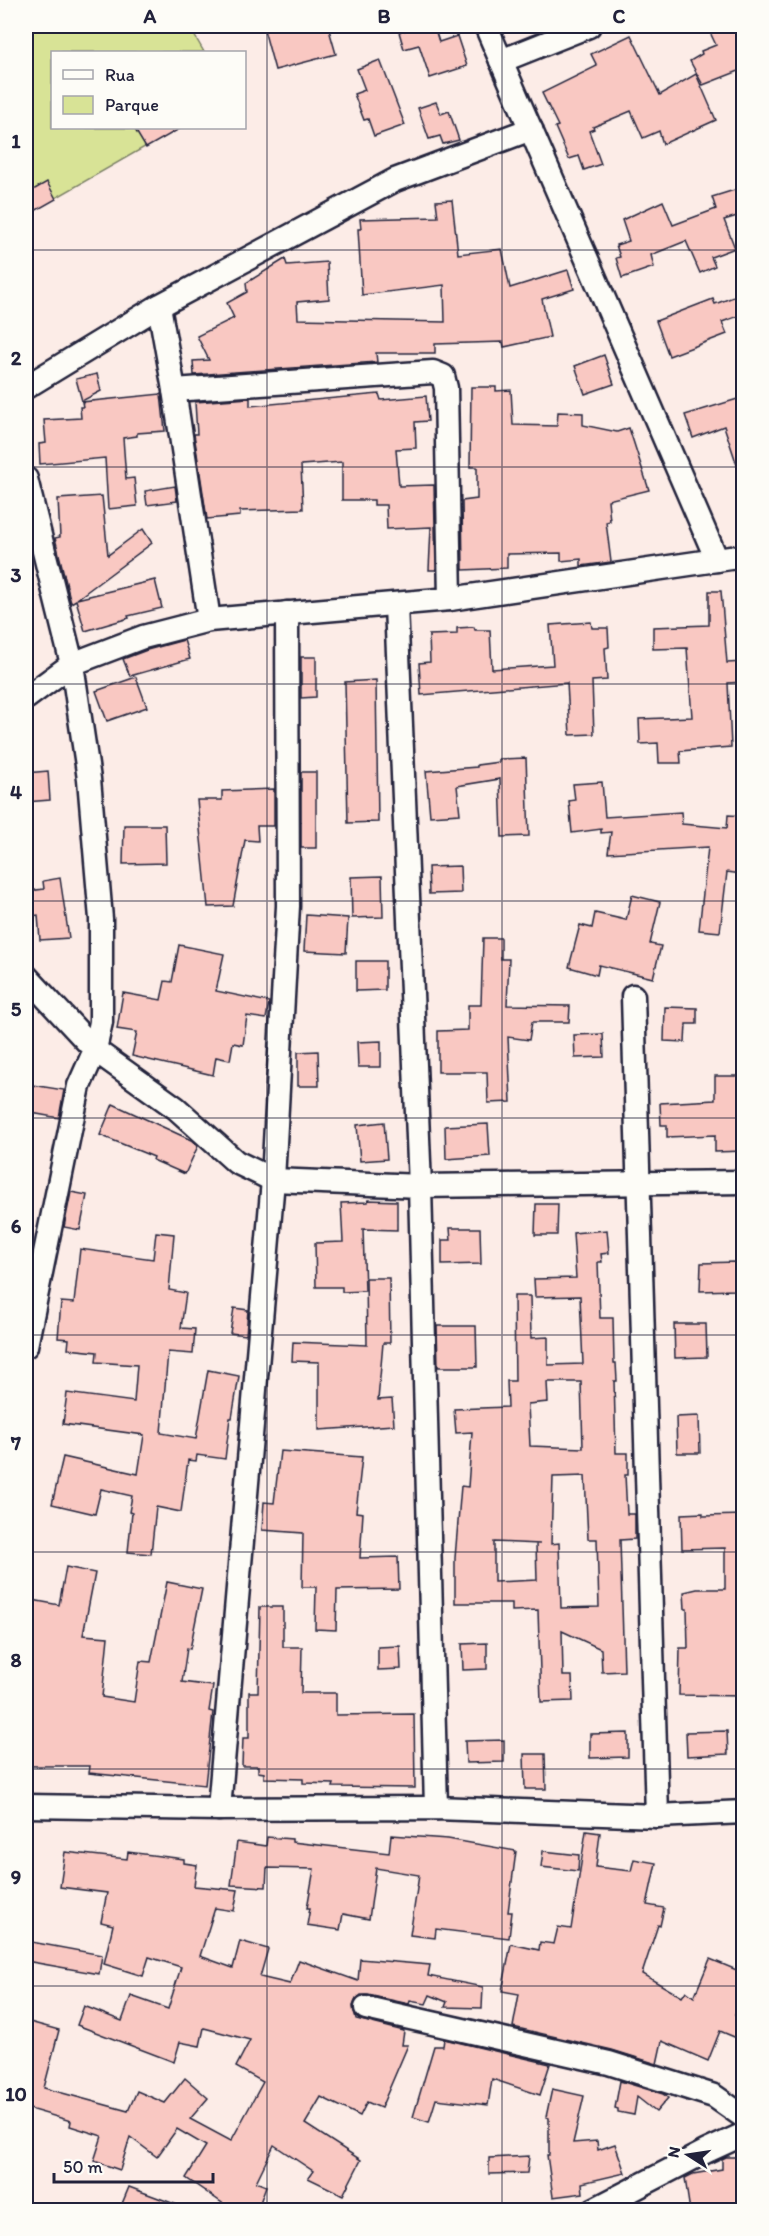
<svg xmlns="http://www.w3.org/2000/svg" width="769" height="2236" font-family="Itim,sans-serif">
  <rect width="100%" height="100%" fill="#fcece7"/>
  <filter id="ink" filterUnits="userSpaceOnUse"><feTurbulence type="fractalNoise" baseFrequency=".0167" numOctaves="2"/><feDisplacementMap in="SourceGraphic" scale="12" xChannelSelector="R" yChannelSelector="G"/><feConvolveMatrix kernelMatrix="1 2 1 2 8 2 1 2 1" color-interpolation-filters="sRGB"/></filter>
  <g filter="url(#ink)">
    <!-- green -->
    <path fill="#d8e396" stroke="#7d8268" stroke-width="1.5" d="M26,26h163l15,26h-152v76h126l-152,87z"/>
    <!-- building -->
    <g fill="#f9c8c2" stroke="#22223b" stroke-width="1.5" fill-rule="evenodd">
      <path d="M263,26h65l8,28 -61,16z"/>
      <path d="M422,26h12l5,16 18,-6 10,30 -37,12 -11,-33 -15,4 -5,-17z"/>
      <path d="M707,26h37v43l-41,16 -13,-24 12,-7 -1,-3 15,-6z"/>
      <path d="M631,35l29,60 36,-21 20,46 -53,24 -4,-13 -16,7 -12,-27 -38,16 1,2 -5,2 12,33 -17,6 -5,-14 -10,3 -14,-32 3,-1 -16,-33 55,-27 -6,-12z"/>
      <path d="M380,60l25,65 -31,11 -6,-17 -4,1 -10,-26 11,-4 -8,-21z"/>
      <path d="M436,102l5,12 8,-3 10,29 -16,4 -3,-8 -11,3 -11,-31z"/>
      <path d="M134,128h47l-35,20z"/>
      <path d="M47,182l9,17 -30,17v-22z"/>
      <path d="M744,187v27l-20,6 11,28 -24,9 4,9 -15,7 -14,-32 -35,14 3,12 -32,11 -6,-20 4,-1 -4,-12 13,-4 -7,-21 41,-19 10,24 43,-16 -4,-12z"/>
      <path d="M452,200l6,54 44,-5 8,39 58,-18 6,19 -32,10 8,38 -46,10 -1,-5 -68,2v9h-59l1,9 -183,13 -1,-14 16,-1 -12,-24 37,-18 -7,-15 20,-11 -1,-9 39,-24 2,6 40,-3 2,37 -32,3 1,17 147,3 -1,-37 -82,10 -4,-66h3l-1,-10 78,-2 -2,-16z"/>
      <path d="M744,293v21l-22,8 5,12 -58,22 -13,-35 57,-22 2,5z"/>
      <path d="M604,355l10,29 -29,10 -10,-28z"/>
      <path d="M97,374l4,17 -19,10 -6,-22z"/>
      <path d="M471,387h25v4l15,-1 2,35 44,1 1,-14 25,1v12l34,7 12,-4 20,62 -41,10 2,21 -4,1 5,40 -30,4v-7l-20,2v-8l-54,1v14l-44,2 -1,-69 15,-2v-32h-7z"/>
      <path d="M161,394l4,37 -28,2v3l-14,2 3,41 8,-1 3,28 -29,3 -3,-51 -65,6 -1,-20 7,-1 -2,-23 37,-2 -1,-11h3l-1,-5z"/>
      <path d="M379,394l2,6 45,-4 2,25 -13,1 1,26 -20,1 3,37 35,-1 2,85h-7l2,-43 -44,2 -1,-24h-12v-5h-32v-38l-41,3 2,44 -63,2v5l-33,3 -13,-85h3l-2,-32 55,-4v8z"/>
      <path d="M744,397v76l-4,1 -16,-48 -31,12 -8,-23z"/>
      <path d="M175,486l2,15 -30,4 -2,-14z"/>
      <path d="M102,496l6,59 35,-26 9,14 -75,56 78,-19 7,28 -34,8 1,2 -44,13 -9,-31 -5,3 -16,-65 5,-1 -2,-38z"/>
      <path d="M709,591h12l6,72 17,-1v20l-16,1 3,64 -51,4 1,12h-22l-1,-20 -18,1 -1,-25 53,-2 -5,-69 -34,1v-22l56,-2z"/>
      <path d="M591,622l1,6h16l1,19 -4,1 2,32 -15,1 2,53 -24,1 -3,-52 -146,12 -2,-32 11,-1 -1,-27 28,-1v-6l17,-1 1,3h15l2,39 61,-4 -3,-40z"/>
      <path d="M184,640l6,19 -60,17 -7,-17 24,-9z"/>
      <path d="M301,657h15v40l-15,1z"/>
      <path d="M136,677l11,30 -40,14 -11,-30z"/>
      <path d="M376,680l2,142 -30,1 -3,-141z"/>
      <path d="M526,758l3,78 -27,1 -2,-58 -43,7 3,28 -30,2 -4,-45 51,-4v-2l22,-3v-3z"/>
      <path d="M48,771l2,29 -24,2v-29z"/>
      <rect x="301" y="772" width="15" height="76"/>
      <path d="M602,782l3,35 76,-5 1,12 45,4 1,-13 16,1 -3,58 -14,-2 -7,60 -21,-2 9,-83 -100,6 3,-21 -10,1v-4l-29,4 -3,-32 6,-1 -2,-16z"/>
      <path d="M274,789v37h-17l1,15 -13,-1 -12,66 -25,1 -11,-107h25v-9z"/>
      <path d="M124,825h41l1,38 -43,1z"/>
      <path d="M460,866l1,27 -32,1 -1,-27z"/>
      <path d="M382,876l1,41 -31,1 -1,-41z"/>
      <path d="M60,878l9,60 -29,2 -2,-25 -6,1 -3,-25 15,-2 -1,-8z"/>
      <path d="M632,895l28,7 -10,42 11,2 -8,32 -54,-13 -2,10 -28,-8 11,-42 12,3 3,-15 31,7z"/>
      <path d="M306,915l42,3 -2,35 -42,-2z"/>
      <path d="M483,938h18v21h8l-2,46 63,1 -1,16h-37l-3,18 -21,-3 3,65 -23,1 -1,-31h-49v-41l30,-1v-25h13z"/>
      <path d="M179,945l45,9 -8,37 53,11 -3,17 -19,-3 -4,29 -10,-2 -3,17 -14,-3 -3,18 -81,-19 5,-24 -20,-3 6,-36 38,7 4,-19 7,1z"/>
      <path d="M356,961h29v29l-29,1z"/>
      <path d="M665,1007l32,1v16h-11l-1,18 -21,-1z"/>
      <path d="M603,1034l1,23 -29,1 -1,-23z"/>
      <path d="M381,1041v26h-23l-1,-25z"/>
      <path d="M318,1051l1,35h-21v-34z"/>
      <path d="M715,1076h29v75l-29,1v-17l-48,2v-12h-6l-1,-22 55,-3z"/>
      <path d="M26,1084l38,6 -5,28 -33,-6z"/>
      <path d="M113,1104l78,36 7,6 -13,28 -32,-14 1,-3 -54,-22z"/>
      <path d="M384,1122l3,37 -27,2 -3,-36z"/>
      <path d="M488,1124l2,32 -44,3 -1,-33z"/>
      <path d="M71,1192l16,3 -7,35 -16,-3z"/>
      <path d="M368,1200l29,1v29l-34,-1 2,62 -23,1v-5h-26l-1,-44 28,-1 -2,-39 27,-1z"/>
      <path d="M536,1204h22l-1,31h-22z"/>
      <path d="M450,1228h30l1,36 -39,1v-25h9z"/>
      <path d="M607,1230l2,23 -8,1 1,8h-4l2,56h13l1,45h2l1,18h-3l2,72h12v22h-3l2,39h8v25l-15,1 4,131 -22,1 -1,-23 -39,-18 1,45h9l1,25 -32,1 -3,-92 -26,1v-8h-57v-45l6,-72 7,1 4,-55 -16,1 -2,-24 54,-2 -1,-26h8l-1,-85h16l1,42 17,-1v28l35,-1 -3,-68 -45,1 -1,-18 42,-1 -3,-45zM547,1382h34l2,66 -53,-2 -2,-42 20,-2zM585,1476l3,63h9l2,68 -38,1 -2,-65 -8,1 2,-67zM494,1542l46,2h-4l1,36 -43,2z"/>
      <path d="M156,1232l18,2 -5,56 17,3 -5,35 14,1 -2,25 -25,-2 -7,81 35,6 12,-69 31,6 -7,42h-2l-5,41 -28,-4 -1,6 -8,-1 -7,52 -25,-5 -5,47 -23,-2 4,-39 -3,-1 3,-16 -31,-7 -6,25 -43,-10 11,-47 75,17 6,-39 -81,-11 4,-31 67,9 3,-37 -41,-3 1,-10 -29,-3 1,-10 -11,-1 3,-36 13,1 6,-54 73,10z"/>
      <path d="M735,1262l1,28 -36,1 1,-28z"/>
      <path d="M366,1278h23l1,65h-7l-5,57 14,-1 2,26 -75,5v-68l-27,-1 1,-19 74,3z"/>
      <path d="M234,1308l14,2 -2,25 -16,-2z"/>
      <path d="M674,1324h32l1,33 -32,1z"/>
      <path d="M437,1326h39l1,41h-39z"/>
      <path d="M699,1416l1,37h-23l-1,-36z"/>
      <path d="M280,1451l82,6 -6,55 7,1 -3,45 38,-1 1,32 -62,1 -1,40 -21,-1 1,-42h-14l1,-54 -41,-3 2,-28 10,1z"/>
      <path d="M703,1513v3l41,-1v181l-65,-1 1,-47h8l-1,-39h-2l-1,-17 13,-3h28v-41l-43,1 -1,-35z"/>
      <path d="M66,1567l29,6 -12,62 25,2 -6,60 32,5 6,-41 11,1 16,-80 35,7 -12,60 -3,-1 -5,34 31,4 -4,25 4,1 -8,73 -116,-12 1,-7h-64v-130l6,-36 27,5z"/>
      <path d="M260,1607h23v40h19l-1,46h35v22l78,-1 1,74 -82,-1 1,-3 -31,-1v-4l-39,-1v-5l-6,-1v-6h-16l1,-28h6v-46h9z"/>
      <path d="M487,1643v26l-24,1 -1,-26z"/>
      <path d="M400,1646l1,23 -23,1v-23z"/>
      <path d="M727,1731l1,23 -41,2 -1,-24z"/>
      <path d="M628,1733v24l-38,1v-24z"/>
      <path d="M504,1740v22l-38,1 -1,-22z"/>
      <path d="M524,1754h21l1,35h-21z"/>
      <path d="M586,1831l14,2 -4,34 35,4 3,-12 22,4 -9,42 17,3 -4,18 -2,-1 -16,49 40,23 4,-6 8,6 16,-38 34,14v21l-9,21 9,1v25l-24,-10 -12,30 -46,-20 -5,23 -45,-14 -99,-23 6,-33 -17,-3 9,-47 28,6 1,-8 14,2 4,-17 13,2z"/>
      <path d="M391,1835l57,4 68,12 -8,61h4l-3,26 -73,-9 -1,9 -25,-3 9,-60 -43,-7 -7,51 -26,-5 -3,16 -33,-5 3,-17h-3l7,-39 -47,-1 -1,19 -35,-2 6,-43 29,4 1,-9 25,2v3l97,11z"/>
      <path d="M543,1851l36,4 -1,16 -37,-4z"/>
      <path d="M65,1852l62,7 1,-7 56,7v4l13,2 -3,21 44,4 -4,21 -19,-3 -15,48 33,12 7,-27 28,8 -8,28 30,7 9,-24 59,21 2,-22 70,6 -2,11 55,11 -1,21 -37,-1 2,-5 -17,-7 -4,9 -16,-3 -1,3 -41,-9h-7l-5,4 -3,7 3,13 48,12 -2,14h6l-27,63 -14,-6 -7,14 -39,-19 -16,27 56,36 -18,35 -35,-17 5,-7 -39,-26 -18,37 10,4 -9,25h-23l-48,-33 20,-32 -29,-17 -20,28 -27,-20 -10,33 -26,-9 8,-25 -32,-10 1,-5 -45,-13v-87l33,9 -15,58 84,23 9,-20 28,12 20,-25 23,20 -18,21 41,22 32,-59 -27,-15 14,-27 -46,-12 -4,18 -20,-4 -6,20 -97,-37 7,-19 38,15 9,-25 37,13 13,-42 -32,-10 -6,19 -39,-12 9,-39 -12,-3 6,-29 -47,-6z"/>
      <path d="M26,1941l76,14 -3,19 -73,-13z"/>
      <path d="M444,2039l106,25 -10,31 -48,-16 -4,26 -52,-6 -7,23 -16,-5 21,-71h9z"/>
      <path d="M620,2081l43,13 5,4 -12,14 -19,-15 -3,18 -16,-3v-3l-3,-1z"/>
      <path d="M552,2089l32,7 -11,47 24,-2 1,9 17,-6 10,29 -43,10 1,10 -30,4 -6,-42h2v-37l-3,-1z"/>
      <path d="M529,2156l-2,17 -38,1v-16z"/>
      <path d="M726,2157h18v54h-54l-5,-33 8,-4 29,-5v-10z"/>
      <path d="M129,2187l59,22 -1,2h-68z"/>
    </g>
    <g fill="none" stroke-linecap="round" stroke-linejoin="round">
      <defs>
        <g id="street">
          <path d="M486,26l231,534"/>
          <path d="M501,61l88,-35"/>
          <path d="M159,306l15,84 35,230"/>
          <path d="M26,387l133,-81 236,-126 136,-51"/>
          <path d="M174,390l259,-18 10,4 3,12 4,211"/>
          <path d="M26,479l46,185 17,115 12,140v103l-6,28 -16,36 -53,260"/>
          <path d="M396,605l24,581 16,622"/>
          <path d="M26,698l46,-34 71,-27 66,-17 241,-21 294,-43"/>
          <path d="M26,976l69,74 81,58 60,54 37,18 147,6 324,-4"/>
          <path d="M633,996l24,820"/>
          <path d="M26,1806l193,3 217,-1 221,8 87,-4"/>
          <path d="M219,1809l54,-629 15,-274 -1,-293"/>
          <path d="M366,2008l243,55 105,33 30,21"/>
          <path d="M593,2210l114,-59 37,-17"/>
        </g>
      </defs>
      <!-- street casing -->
      <use href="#street" stroke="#22223b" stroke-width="27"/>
      <!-- street -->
      <use href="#street" stroke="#fdfcf7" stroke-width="22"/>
    </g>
  </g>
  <!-- grid -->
  <path fill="none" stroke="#22223b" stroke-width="1.5" stroke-opacity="0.55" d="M267,26v2184M502,26v2184M26,250h718M26,467h718M26,684h718M26,901h718M26,1118h718M26,1335h718M26,1552h718M26,1769h718M26,1986h718"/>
  <!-- margin -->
  <rect width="769" height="2236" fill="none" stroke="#fdfcf7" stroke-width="66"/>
  <!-- legend -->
  <rect x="51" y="51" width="195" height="78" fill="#fdfcf7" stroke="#a5a5ac" stroke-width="1.5"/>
  <rect x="63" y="70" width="30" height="9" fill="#fdfcf7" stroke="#a5a5ac" stroke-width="1.5"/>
  <text x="105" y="81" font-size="18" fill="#22223b">Rua</text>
  <rect x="63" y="96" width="30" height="18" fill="#d8e396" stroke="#a5a5ac" stroke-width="1.5"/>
  <text x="105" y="111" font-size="18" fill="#22223b">Parque</text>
  <!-- north arrow -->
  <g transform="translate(688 2155) rotate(282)" stroke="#fdfcf7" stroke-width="4.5" paint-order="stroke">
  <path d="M0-4.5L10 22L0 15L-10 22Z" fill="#22223b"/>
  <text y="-9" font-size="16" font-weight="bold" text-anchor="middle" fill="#22223b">N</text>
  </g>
  <!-- scale -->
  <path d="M54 2173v9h159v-9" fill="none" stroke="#22223b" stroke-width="3"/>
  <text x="63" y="2173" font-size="18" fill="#22223b" stroke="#fdfcf7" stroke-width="4.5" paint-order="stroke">50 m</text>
  <rect x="33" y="33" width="703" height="2170" fill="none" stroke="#22223b" stroke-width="2"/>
  <g font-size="20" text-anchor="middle" font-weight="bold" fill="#22223b">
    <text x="150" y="23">A</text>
    <text x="384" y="23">B</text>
    <text x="619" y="23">C</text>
    <text x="16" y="148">1</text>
    <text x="16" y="365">2</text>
    <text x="16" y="582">3</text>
    <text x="16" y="799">4</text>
    <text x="16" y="1016">5</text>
    <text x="16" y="1233">6</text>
    <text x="16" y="1450">7</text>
    <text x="16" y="1667">8</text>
    <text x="16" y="1884">9</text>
    <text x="16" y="2101">10</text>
  </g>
</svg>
